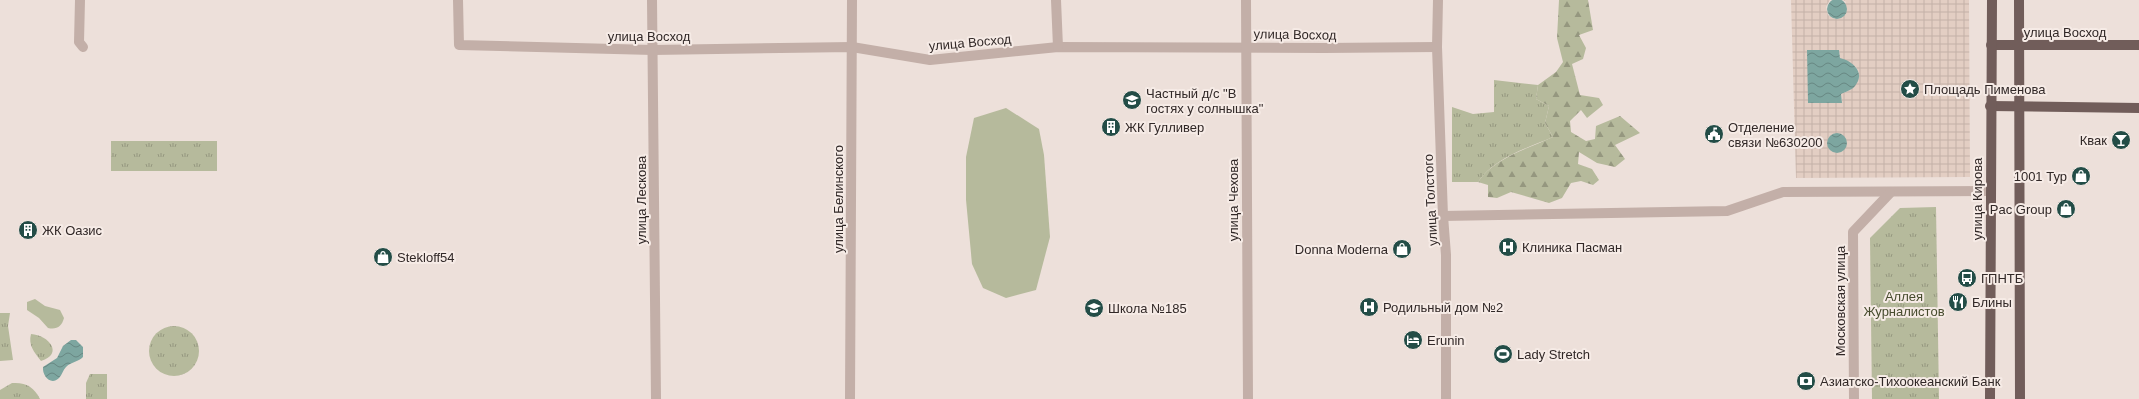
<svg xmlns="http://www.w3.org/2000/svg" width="2139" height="399" font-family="Arial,sans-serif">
  <defs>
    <pattern id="grass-tufts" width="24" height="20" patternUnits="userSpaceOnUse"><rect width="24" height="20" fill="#b6ba9c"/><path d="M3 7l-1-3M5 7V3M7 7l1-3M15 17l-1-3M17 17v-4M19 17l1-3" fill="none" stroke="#95977f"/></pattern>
    <pattern id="forest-firs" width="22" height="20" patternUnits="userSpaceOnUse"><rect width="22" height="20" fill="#b6ba9c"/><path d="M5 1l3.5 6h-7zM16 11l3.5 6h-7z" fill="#95977f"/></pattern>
    <pattern id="plaza-grid" width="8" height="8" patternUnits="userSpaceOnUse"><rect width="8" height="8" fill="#e3cec3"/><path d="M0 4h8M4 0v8" fill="none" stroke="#c3b1a8"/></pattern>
    <pattern id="water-waves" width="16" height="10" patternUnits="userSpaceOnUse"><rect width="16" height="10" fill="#7da6a0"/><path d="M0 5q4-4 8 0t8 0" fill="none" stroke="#678782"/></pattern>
  </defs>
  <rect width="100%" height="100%" fill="#ede0da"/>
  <!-- grass -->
  <g fill="url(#grass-tufts)">
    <path d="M1494,80l44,5 -2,14 13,7 -4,17 8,14c-26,11 -59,21 -75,45h-26v-75l21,7 21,-2z"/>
    <rect x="111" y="141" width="106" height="30"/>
    <path d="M1936,207l3,192h-67l-2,-161 30,-30z"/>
    <path d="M0,313h10l-2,13 5,34 -13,1z"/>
    <circle cx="174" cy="351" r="25"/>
    <path d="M31,334c18,1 33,20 10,27 -7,-9 -13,-16 -10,-27z"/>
    <path d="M90,374h17v25h-21v-16z"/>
    <path d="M12,383c14,-1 22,4 28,16h-40v-9z"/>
  </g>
  <!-- forest -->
  <path fill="url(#forest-firs)" d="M1559,0h29l5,30 -14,5 7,13 -3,11 -11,5 8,31 19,3 4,7 -16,13 -6,-8 -11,11 1,11 15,9 9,-2 1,-13 24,-10 20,17 -25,12 10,14 -10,8 -18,-4 -18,-11 -1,12 14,5 7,11 -6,5 -12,-4 -10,2 -9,15 -13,5 -38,-11 -14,6 -9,-1v-12l-10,-3c16,-24 49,-33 75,-45l-8,-14 4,-17 -13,-7 2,-14 18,-13 7,-10 -6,-24z"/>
  <!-- garden -->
  <g fill="#b6ba9c">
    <path d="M1006,108l33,21 5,26 6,82 -14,53 -30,8 -23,-10 -11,-24 -6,-64v-43l8,-39z"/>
    <path d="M35,299l10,7 15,4 4,8c-2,8 -7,12 -16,10l-9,-10 -12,-8v-8z"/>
  </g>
  <!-- plaza -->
  <path fill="url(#plaza-grid)" fill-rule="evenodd" d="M1791,0h39l-4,7 2,8 7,4 11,-17 -3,-2h126l1,177 -174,1zM1839,50l1,8 16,9 3,6 -1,8 -10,10 -7,3 1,8 -35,-51z"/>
  <!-- water -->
  <g fill="url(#water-waves)">
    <circle cx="1837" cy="9" r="10"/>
    <path d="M1807,50h32l1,8c13,3 26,15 15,28 -3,4 -10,6 -14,8l1,9h-34z"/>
    <circle cx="1837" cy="143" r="10"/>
    <path d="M71,340h5l7,7v10c-5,5 -12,5 -17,10 -3,3 -4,8 -7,11 -8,8 -17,-2 -16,-11l14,-9 6,-12z"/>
  </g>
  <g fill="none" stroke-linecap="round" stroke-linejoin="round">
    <!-- minor -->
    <g stroke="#c3afa8" stroke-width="10">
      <path d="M80,0l-1,42 4,5"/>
      <path d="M458,0l1,45 194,5 199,-3 78,13 128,-13 266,1 113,-1"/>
      <path d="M652,0l4,399"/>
      <path d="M1056,0l2,47"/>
      <path d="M1246,0l2,399"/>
      <path d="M1438,0l-1,47 6,169 3,39v144"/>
      <path d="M1443,216l284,-5 56,-19 207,-1"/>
      <path d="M850,399l2,-399"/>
      <path d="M1854,399l-1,-167 37,-39"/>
    </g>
    <!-- major -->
    <g stroke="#715d5a" stroke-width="10">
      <path d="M2019,0l1,399"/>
      <path d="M1991,45h148"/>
      <path d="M1990,106l149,2"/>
      <path d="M1990,399l2,-399"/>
    </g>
  </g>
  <!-- icons -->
  <defs>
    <symbol id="sight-disc" viewBox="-11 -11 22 22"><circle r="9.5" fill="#234d47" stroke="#f6ebe6"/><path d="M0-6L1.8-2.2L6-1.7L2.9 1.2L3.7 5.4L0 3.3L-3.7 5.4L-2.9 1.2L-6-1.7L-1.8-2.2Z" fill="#fff"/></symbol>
    <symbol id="school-disc" viewBox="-11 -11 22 22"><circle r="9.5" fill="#234d47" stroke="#f6ebe6"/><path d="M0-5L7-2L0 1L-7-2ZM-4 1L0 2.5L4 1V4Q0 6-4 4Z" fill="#fff"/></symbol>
    <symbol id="building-disc" viewBox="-11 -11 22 22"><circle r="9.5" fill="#234d47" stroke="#f6ebe6"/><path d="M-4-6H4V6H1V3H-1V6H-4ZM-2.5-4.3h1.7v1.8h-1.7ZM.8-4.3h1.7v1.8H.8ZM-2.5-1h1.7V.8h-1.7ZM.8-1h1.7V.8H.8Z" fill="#fff"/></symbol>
    <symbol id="civic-disc" viewBox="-11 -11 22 22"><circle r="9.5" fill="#234d47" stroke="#f6ebe6"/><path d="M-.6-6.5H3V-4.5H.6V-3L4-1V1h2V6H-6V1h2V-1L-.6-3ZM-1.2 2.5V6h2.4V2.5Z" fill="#fff"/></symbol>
    <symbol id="bar-disc" viewBox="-11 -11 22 22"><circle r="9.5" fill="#234d47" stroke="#f6ebe6"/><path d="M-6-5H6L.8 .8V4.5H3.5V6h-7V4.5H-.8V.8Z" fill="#fff"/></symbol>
    <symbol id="shop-disc" viewBox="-11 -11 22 22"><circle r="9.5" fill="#234d47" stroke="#f6ebe6"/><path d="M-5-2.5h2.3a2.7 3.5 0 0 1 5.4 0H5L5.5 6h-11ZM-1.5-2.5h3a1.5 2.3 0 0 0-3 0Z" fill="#fff"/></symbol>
    <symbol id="hospital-disc" viewBox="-11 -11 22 22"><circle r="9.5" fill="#234d47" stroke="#f6ebe6"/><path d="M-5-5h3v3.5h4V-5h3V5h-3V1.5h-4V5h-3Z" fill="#fff"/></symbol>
    <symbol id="bus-disc" viewBox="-11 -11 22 22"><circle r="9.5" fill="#234d47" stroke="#f6ebe6"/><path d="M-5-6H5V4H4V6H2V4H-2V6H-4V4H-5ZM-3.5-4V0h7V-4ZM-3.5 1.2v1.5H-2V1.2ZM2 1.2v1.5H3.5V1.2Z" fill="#fff"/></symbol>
    <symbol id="restaurant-disc" viewBox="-11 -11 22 22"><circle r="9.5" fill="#234d47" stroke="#f6ebe6"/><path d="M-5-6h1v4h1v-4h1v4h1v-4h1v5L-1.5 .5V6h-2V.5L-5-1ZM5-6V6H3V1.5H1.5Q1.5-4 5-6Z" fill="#fff"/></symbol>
    <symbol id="hotel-disc" viewBox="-11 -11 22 22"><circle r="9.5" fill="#234d47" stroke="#f6ebe6"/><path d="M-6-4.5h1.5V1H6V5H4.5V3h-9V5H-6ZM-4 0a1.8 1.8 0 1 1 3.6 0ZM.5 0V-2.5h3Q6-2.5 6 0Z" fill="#fff"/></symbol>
    <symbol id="stadium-disc" viewBox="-11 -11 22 22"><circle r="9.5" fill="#234d47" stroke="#f6ebe6"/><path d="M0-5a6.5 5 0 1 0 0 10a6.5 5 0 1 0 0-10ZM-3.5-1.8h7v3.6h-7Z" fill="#fff"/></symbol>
    <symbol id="bank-disc" viewBox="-11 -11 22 22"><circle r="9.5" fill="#234d47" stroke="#f6ebe6"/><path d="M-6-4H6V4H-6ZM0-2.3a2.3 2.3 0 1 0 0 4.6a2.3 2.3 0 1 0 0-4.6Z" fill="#fff"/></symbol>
  </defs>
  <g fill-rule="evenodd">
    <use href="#sight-disc" x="1899" y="78" width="22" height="22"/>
    <use href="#school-disc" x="1121" y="89" width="22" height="22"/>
    <use href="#building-disc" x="1100" y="116" width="22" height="22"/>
    <use href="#civic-disc" x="1703" y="123" width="22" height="22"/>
    <use href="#bar-disc" x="2110" y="129" width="22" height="22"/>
    <use href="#shop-disc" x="2070" y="165" width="22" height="22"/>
    <use href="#shop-disc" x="2055" y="198" width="22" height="22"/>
    <use href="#building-disc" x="17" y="219" width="22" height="22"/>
    <use href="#hospital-disc" x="1497" y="236" width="22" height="22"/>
    <use href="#shop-disc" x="1391" y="238" width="22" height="22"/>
    <use href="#shop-disc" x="372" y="246" width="22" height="22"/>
    <use href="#bus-disc" x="1956" y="267" width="22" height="22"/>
    <use href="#restaurant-disc" x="1947" y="291" width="22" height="22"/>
    <use href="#hospital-disc" x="1358" y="296" width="22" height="22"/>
    <use href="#school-disc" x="1083" y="297" width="22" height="22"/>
    <use href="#hotel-disc" x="1402" y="329" width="22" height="22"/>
    <use href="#stadium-disc" x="1492" y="343" width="22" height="22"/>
    <use href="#bank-disc" x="1795" y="370" width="22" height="22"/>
  </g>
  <g text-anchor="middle" stroke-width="4" stroke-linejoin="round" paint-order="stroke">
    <!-- street labels -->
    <g font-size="13" fill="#312827" stroke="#f6ebe6">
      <text x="2065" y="37">улица Восход</text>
      <text transform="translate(1295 34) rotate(1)" y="5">улица Восход</text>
      <text x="649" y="41">улица Восход</text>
      <text transform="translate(970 42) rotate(-5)" y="5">улица Восход</text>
      <text transform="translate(838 199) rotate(-90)" y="5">улица Белинского</text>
      <text transform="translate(1977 199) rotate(-90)" y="5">улица Кирова</text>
      <text transform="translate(641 200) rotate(-90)" y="5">улица Лескова</text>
      <text transform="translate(1233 200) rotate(-90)" y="5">улица Чехова</text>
      <text transform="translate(1430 200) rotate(-93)" y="5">улица Толстого</text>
      <text transform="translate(1840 301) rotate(-90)" y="5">Московская улица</text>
    </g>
    <!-- poi labels -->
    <g font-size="13" fill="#312827" stroke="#f6ebe6" text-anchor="start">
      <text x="1924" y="94">Площадь Пименова</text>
      <text x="1146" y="98">Частный д/c "В<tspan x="1146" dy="15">гостях у солнышка"</tspan></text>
      <text x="1125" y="132">ЖК Гулливер</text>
      <text x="1728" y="132">Отделение<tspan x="1728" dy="15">связи №630200</tspan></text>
      <text x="2107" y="145" text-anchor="end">Квак</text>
      <text x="2067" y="181" text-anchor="end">1001 Тур</text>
      <text x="2052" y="214" text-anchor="end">Pac Group</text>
      <text x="42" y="235">ЖК Оазис</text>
      <text x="1522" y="252">Клиника Пасман</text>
      <text x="1388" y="254" text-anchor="end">Donna Moderna</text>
      <text x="397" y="262">Stekloff54</text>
      <text x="1981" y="283">ГПНТБ</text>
      <text x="1972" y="307">Блины</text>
      <text x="1383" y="312">Родильный дом №2</text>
      <text x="1108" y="313">Школа №185</text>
      <text x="1427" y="345">Erunin</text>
      <text x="1517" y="359">Lady Stretch</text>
      <text x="1820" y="386">Азиатско-Тихоокеанский Банк</text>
    </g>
    <!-- park labels -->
    <g font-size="13" fill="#474c2e" stroke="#f6ebe6">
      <text x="1904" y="301">Аллея<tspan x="1904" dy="15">Журналистов</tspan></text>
    </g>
  </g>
</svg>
